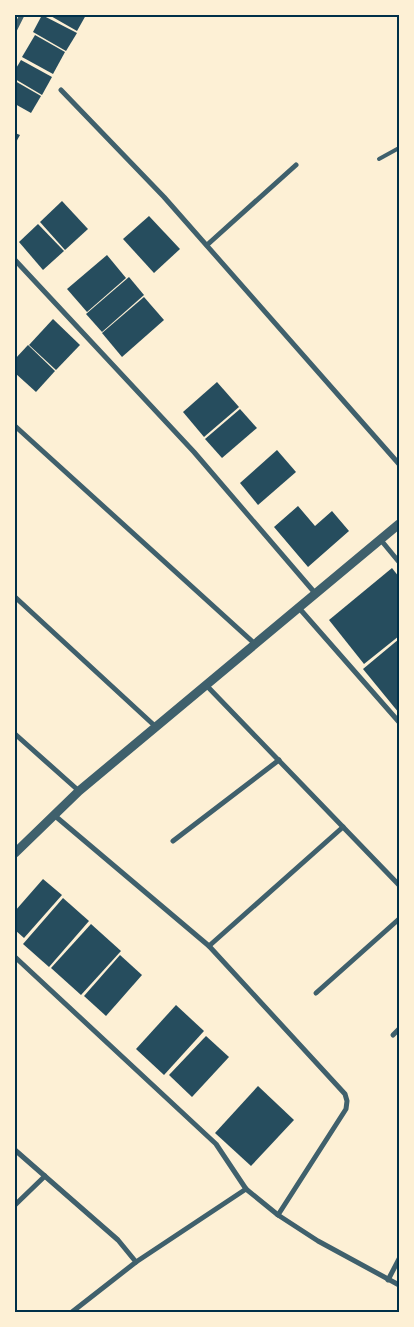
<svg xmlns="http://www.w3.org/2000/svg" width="414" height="1327" font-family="Georgia,serif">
  <rect width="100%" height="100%" fill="#fdf0d5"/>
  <!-- building -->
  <g fill="#264d5e">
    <path d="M42,15l35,18 -11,18 -33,-19z"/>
    <path d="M49,15h37l-9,16z"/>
    <path d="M35,35l30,17 -12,22 -31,-17z"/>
    <path d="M21,60l31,17 -10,18 -27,-16v-9z"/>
    <path d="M15,81l26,15 -10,17 -16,-9z"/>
    <path d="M15,133l5,2 -5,9z"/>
    <path d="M62,201l26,28 -23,21 -25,-28z"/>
    <path d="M149,216l31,33 -26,24 -31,-34z"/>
    <path d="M38,224l26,27 -21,19 -24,-28z"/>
    <path d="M107,255l19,23 -39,34 -20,-23z"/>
    <path d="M129,277l15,18 -42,37 -16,-18z"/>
    <path d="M144,297l20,23 -42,37 -20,-24z"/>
    <path d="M53,319l27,26 -24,25 -27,-25z"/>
    <path d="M28,345l27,26 -19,21 -21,-19v-14z"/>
    <path d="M217,382l22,25 -35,30 -21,-25z"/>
    <path d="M240,409l17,19 -35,30 -17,-19z"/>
    <path d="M277,450l19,22 -38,33 -18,-22z"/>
    <path d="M298,506l17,20 17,-15 17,20 -41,36 -34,-40z"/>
    <path d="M392,568l7,9v59l-35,28 -35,-44z"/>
    <path d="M399,639v74l-36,-44z"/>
    <path d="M43,879l19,16 -38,43 -9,-8v-19z"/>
    <path d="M63,898l26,23 -40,46 -26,-23z"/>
    <path d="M91,924l30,27 -40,44 -30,-27z"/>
    <path d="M120,955l22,20 -36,41 -22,-20z"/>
    <path d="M176,1005l28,26 -40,44 -28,-26z"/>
    <path d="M206,1036l23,21 -37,40 -23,-22z"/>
    <path d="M258,1086l36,34 -43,46 -36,-33z"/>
  </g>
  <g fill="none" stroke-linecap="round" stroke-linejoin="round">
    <!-- service -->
    <path stroke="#3f606c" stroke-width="4" d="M379,159l20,-11"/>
    <!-- minor -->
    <g stroke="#3f606c" stroke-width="5">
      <path d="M15,29l7,-14"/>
      <path d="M61,90l103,107 235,267"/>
      <path d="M207,245l89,-80"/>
      <path d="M15,260l179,192 121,141"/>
      <path d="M15,426l240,218"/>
      <path d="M380,539l19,23"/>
      <path d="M15,597l141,130"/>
      <path d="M299,608l100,114"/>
      <path d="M206,685l193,200"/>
      <path d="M15,734l64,57"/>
      <path d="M54,815l155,131 136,148 2,7 -1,8 -68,106"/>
      <path d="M173,841l106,-81"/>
      <path d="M209,946l134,-119"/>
      <path d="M15,957l201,187 30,45 32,26 40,26 81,44"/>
      <path d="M316,993l83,-74"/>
      <path d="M393,1035l6,-6"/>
      <path d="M15,1150l103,90 18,22 -64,50"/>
      <path d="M15,1205l30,-29"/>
      <path d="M136,1262l110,-73"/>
      <path d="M388,1280l11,-21"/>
    </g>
    <!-- tertiary -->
    <path stroke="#3f606c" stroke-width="9" d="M15,853l64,-62 320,-267"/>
  </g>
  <!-- border -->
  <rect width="414" height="1327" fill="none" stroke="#fdf0d5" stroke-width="32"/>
  <rect x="16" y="16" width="382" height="1295" fill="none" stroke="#003049" stroke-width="2"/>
</svg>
